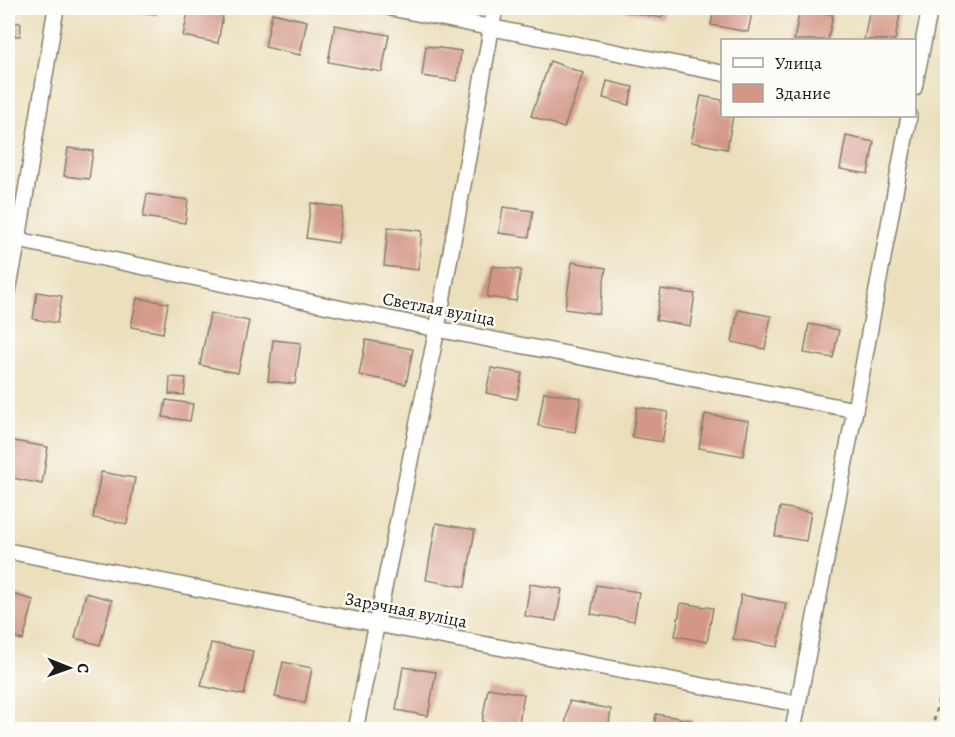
<svg xmlns="http://www.w3.org/2000/svg" width="955" height="737" font-family="Alegreya,serif">
  <rect width="100%" height="100%" fill="#fdfcf7"/>
  <filter id="ink" filterUnits="userSpaceOnUse"><feTurbulence type="fractalNoise" baseFrequency=".0167" numOctaves="2"/><feDisplacementMap in="SourceGraphic" scale="12" xChannelSelector="R" yChannelSelector="G"/><feConvolveMatrix kernelMatrix="1 2 1 2 8 2 1 2 1" color-interpolation-filters="sRGB"/></filter>
  <filter id="wash" filterUnits="userSpaceOnUse"><feTurbulence type="fractalNoise" baseFrequency=".008" numOctaves="4" result="noise"/><feDisplacementMap in="SourceGraphic" scale="24" xChannelSelector="R" yChannelSelector="G"/><feGaussianBlur stdDeviation="1.35" result="paint"/><feColorMatrix in="noise" values="0 0 0 0 0 0 0 0 0 0 0 0 0 0 0 0 0 1.4 0 .05"/><feComposite in="paint" operator="in"/></filter>
  <g filter="url(#wash)">
    <rect width="100%" height="100%" fill="#ebdfbc"/>
    <g id="blocks">
      <!-- building -->
      <g fill="#d39687">
        <path d="M127,8h30l-1,6 -29,-3z"/>
        <path d="M189,8l35,1 -6,34 -35,-7z"/>
        <path d="M612,8h52l-2,10 -50,-9z"/>
        <path d="M714,8h39l-5,24 -37,-7z"/>
        <path d="M870,8l30,6 -5,26h-31z"/>
        <path d="M800,9l33,6 -5,25h-34z"/>
        <path d="M272,13l35,8 -7,34 -35,-8z"/>
        <path d="M8,22l13,1 -1,13h-12z"/>
        <path d="M335,25l54,10 -7,37 -54,-10z"/>
        <path d="M426,46l35,5 -4,30 -35,-5z"/>
        <path d="M550,61l33,12 -19,55 -33,-12z"/>
        <path d="M607,81l26,6 -4,18 -26,-7z"/>
        <path d="M701,96l21,4v16h11l-6,33 -36,-7z"/>
        <path d="M846,136l28,6 -6,32 -28,-5z"/>
        <path d="M68,148l25,3 -4,28 -25,-3z"/>
        <path d="M147,194l41,6 -3,23 -42,-6z"/>
        <path d="M311,203l32,5 -5,35 -32,-5z"/>
        <path d="M503,207l30,4 -4,26 -30,-4z"/>
        <path d="M388,227l34,4 -4,39 -34,-4z"/>
        <path d="M572,262l34,6 -7,46 -34,-5z"/>
        <path d="M492,266l29,4 -5,31 -29,-4z"/>
        <path d="M661,289l34,5 -5,32 -34,-6z"/>
        <path d="M37,292l25,4 -5,27 -24,-4z"/>
        <path d="M137,298l31,5 -5,30 -32,-6z"/>
        <path d="M738,310l33,6 -6,33 -33,-7z"/>
        <path d="M210,313l39,8 -11,52 -38,-8z"/>
        <path d="M809,324l30,6 -6,28 -29,-5z"/>
        <path d="M273,340l28,3 -6,41 -27,-3z"/>
        <path d="M366,340l47,9 -7,35 -47,-9z"/>
        <path d="M491,368l31,5 -5,26 -31,-6z"/>
        <path d="M170,377l16,1 -2,17 -15,-1z"/>
        <path d="M544,392l37,6 -6,34 -37,-6z"/>
        <path d="M166,400l27,4 -3,17 -27,-4z"/>
        <path d="M637,407l31,5 -6,30 -30,-5z"/>
        <path d="M705,414l44,7 -6,35 -44,-8z"/>
        <path d="M14,441l34,6 -6,37 -34,-7z"/>
        <path d="M101,472l34,6 -8,46 -34,-6z"/>
        <path d="M780,507l31,5 -5,29 -31,-5z"/>
        <path d="M436,523l39,7 -10,57 -39,-7z"/>
        <path d="M530,584l32,5 -6,32 -31,-5z"/>
        <path d="M596,585l43,7 -5,29 -43,-7z"/>
        <path d="M8,593l26,7 -11,40 -15,-4z"/>
        <path d="M86,593l26,7 -12,45 -25,-7z"/>
        <path d="M741,595l45,8 -8,44 -45,-8z"/>
        <path d="M681,603l32,5 -6,34 -32,-6z"/>
        <path d="M211,643l42,8 -9,44 -43,-9z"/>
        <path d="M283,662l29,6 -7,35 -30,-6z"/>
        <path d="M403,667l33,5 -8,44 -32,-6z"/>
        <path d="M488,688l36,6 -6,34 -36,-6z"/>
        <path d="M569,701l42,8 -3,21h-30l-13,-3z"/>
        <path d="M656,714l36,6 -2,10h-36z"/>
      </g>
    </g>
  </g>
  <g filter="url(#ink)">
    <use href="#blocks" fill-opacity="0" stroke="#847e6c" stroke-width="1.5"/>
    <g fill="none" stroke-linecap="round" stroke-linejoin="round">
      <defs>
        <g id="street">
          <path d="M391,8l331,65"/>
          <path d="M914,88l16,-80"/>
          <path d="M8,240h10l419,89 418,81"/>
          <path d="M8,291l10,-51 38,-232"/>
          <path d="M8,551l369,73 421,80"/>
          <path d="M355,730l82,-401 58,-321"/>
          <path d="M793,730l62,-320 54,-294"/>
        </g>
      </defs>
      <!-- street casing -->
      <use href="#street" stroke="#847e6c" stroke-width="18"/>
      <!-- path -->
      <path stroke="#847e6c" stroke-width="3" stroke-dasharray="4.5 4.5" stroke-linecap="butt" d="M932,730l16,-74"/>
      <!-- street -->
      <use href="#street" stroke="#fff" stroke-width="15"/>
    </g>
  </g>
  <g text-anchor="middle" stroke-width="4.5" stroke-linejoin="round" paint-order="stroke">
    <!-- street labels -->
    <g font-size="18" fill="#1c1c1c" stroke="#fdfcf7">
      <text transform="translate(439 309) rotate(11)" y="6">Светлая вуліца</text>
      <text transform="translate(406 610) rotate(11)" y="6">Зарэчная вуліца</text>
    </g>
  </g>
  <!-- margin -->
  <rect width="955" height="737" fill="none" stroke="#fdfcf7" stroke-width="30"/>
  <!-- legend -->
  <rect x="721" y="39" width="195" height="78" fill="#fdfcf7" stroke="#a3a29f" stroke-width="1.5"/>
  <rect x="733" y="58" width="30" height="9" fill="#ffffff" stroke="#a3a29f" stroke-width="1.5"/>
  <text x="775" y="69" font-size="18" fill="#1c1c1c">Улица</text>
  <rect x="733" y="84" width="30" height="18" fill="#d39687" stroke="#a3a29f" stroke-width="1.5"/>
  <text x="775" y="99" font-size="18" fill="#1c1c1c">Здание</text>
  <!-- north arrow -->
  <g transform="translate(69 668) rotate(91)" stroke="#fdfcf7" stroke-width="4.5" paint-order="stroke">
  <path d="M0-4.5L10 22L0 15L-10 22Z" fill="#1c1c1c"/>
  <text y="-9" font-size="16" font-weight="bold" text-anchor="middle" fill="#1c1c1c">С</text>
  </g>
</svg>
